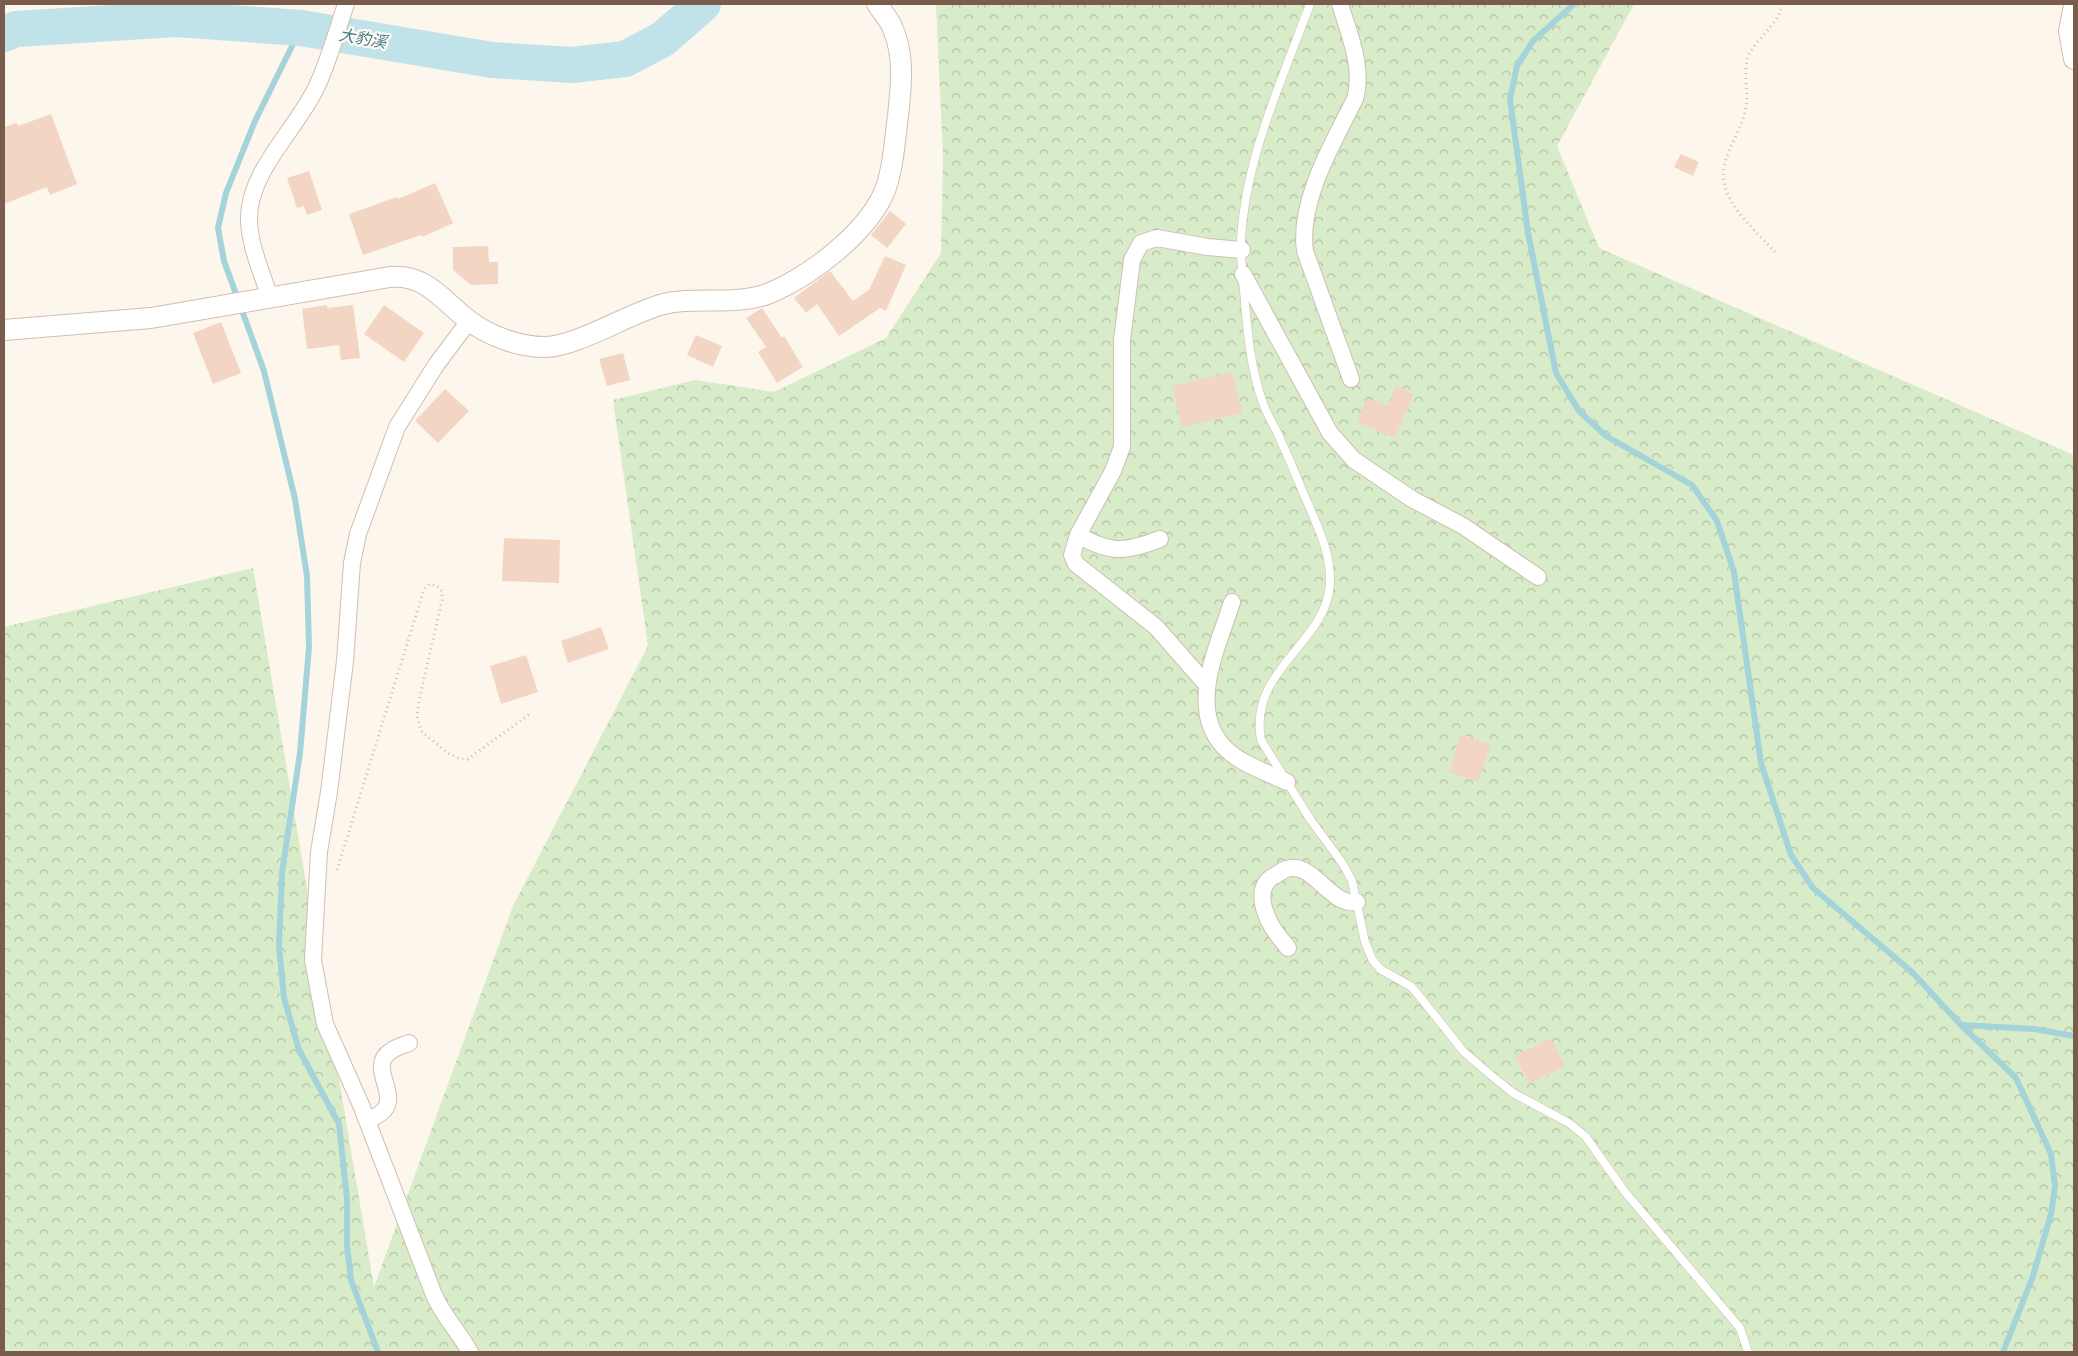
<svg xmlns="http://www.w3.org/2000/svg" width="2078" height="1356" font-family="Figtree,'Noto Sans TC',sans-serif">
  <defs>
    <pattern id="forest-crowns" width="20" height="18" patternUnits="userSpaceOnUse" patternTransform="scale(1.25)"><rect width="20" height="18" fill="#d8ecc9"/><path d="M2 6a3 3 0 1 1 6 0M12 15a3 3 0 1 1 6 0" fill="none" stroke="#b4c2a5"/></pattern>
  </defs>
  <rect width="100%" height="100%" fill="#fdf6ec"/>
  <!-- forest -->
  <path fill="url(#forest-crowns)" d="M936,4h698l-77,142 42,102 475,207v897h-2070v-725l249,-59 121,719 139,-381 135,-260 -35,-246 82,-20 79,12 112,-54 55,-85 2,-96z"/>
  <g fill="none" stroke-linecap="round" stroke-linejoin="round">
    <!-- stream -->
    <g stroke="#a5d3da" stroke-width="6">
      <path d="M1574,4l-41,37 -16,25 -7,33 18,134 28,140 23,38 27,25 86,49 25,36 17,51 27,191 30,92 22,33 99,84 49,53 55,53 35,76 4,32 -4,28 -18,62 -30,76"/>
      <path d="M301,28l-46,93 -29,72 -8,35 6,33 40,110 31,128 12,77 2,71 -9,106 -18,120 -3,73 5,52 15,52 40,74 8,75v46l4,35 27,72"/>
      <path d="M1961,1025l73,4 40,7"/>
    </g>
    <!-- river -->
    <path stroke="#bfe3e8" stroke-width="36" d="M4,34l12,-5 160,-10 125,9 191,32 80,5 53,-6 38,-20 40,-35"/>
  </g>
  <!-- building -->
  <g fill="#f3d5c3">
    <path d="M51,114l26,70 -27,11 -3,-8 -43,17v-77l13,-4 1,3z"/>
    <path d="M1681,154l18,8 -6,14 -19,-9z"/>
    <path d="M309,171l13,39 -15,5 -3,-9 -7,2 -10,-30z"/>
    <path d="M435,183l18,40 -31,14 -1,-2 -58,20 -14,-41 48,-17 1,2z"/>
    <path d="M890,211l16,13 -19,24 -16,-13z"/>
    <path d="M488,246l1,16h9v22l-27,1 -18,-15v-23z"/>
    <path d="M885,256l21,9 -20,46 -6,-3 -41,28 -22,-32 -11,9 -12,-15 36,-27 23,30 16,-11z"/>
    <path d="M327,305v3l26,-3 7,53 -19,2 -2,-15 -32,4 -5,-40z"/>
    <path d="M384,305l40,28 -20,29 -40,-28z"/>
    <path d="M762,308l20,30 2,-2 19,31 -26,16 -19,-31 8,-5 -20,-29z"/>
    <path d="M221,322l20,51 -28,11 -20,-51z"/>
    <path d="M696,335l26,11 -9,21 -26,-12z"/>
    <path d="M623,353l7,27 -23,6 -8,-27z"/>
    <path d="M1232,372l10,41 -60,14 -10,-41z"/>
    <path d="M1396,386l18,8 -19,44 -38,-16 10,-24 21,8z"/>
    <path d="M445,389l24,22 -31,32 -23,-22z"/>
    <path d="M504,538l56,2 -1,43 -57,-2z"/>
    <path d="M601,627l8,22 -41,14 -7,-22z"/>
    <path d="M526,655l12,37 -37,12 -11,-38z"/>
    <path d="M1461,734l30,11 -13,37 -29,-10z"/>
    <path d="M1551,1038l14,28 -36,18 -14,-28z"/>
  </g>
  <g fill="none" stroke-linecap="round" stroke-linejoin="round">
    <defs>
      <path id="service" d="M1310,4c-28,76 -65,155 -69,237 -1,20 3,42 4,63 3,32 6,65 17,96 3,11 10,22 15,32 10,22 19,43 28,65 12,28 26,55 25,86 -3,61 -82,86 -69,157l49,79 33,45 9,17 13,61 7,17 8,10 32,18 52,65 28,24 21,17 56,30 17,14 39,55 115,136 8,24"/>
      <g id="minor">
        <path d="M1340,4c9,30 24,64 15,95 -22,44 -57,102 -50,152l46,128"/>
        <path d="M1243,274l87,159 24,27 58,39 51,27 75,51"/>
        <path d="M270,298c-8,-25 -20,-51 -21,-77 -2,-49 49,-93 68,-135 12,-26 20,-55 29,-82"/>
        <path d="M469,321l-33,44 -39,62 -39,107 -6,29 -7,98 -16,131 -10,60 -6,108 12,64 36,81 73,190c9,21 25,37 36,57"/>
        <path d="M1078,535c33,19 48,17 82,4"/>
        <path d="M1232,602c-13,43 -45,104 -9,144 15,17 43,26 64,36"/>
        <path d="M1206,684l-50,-57 -80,-63 -4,-9 6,-20 35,-64 9,-24v-107l10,-80 9,-17 16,-5 51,9 34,3"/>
        <path d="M1288,948c-11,-14 -19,-22 -24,-40 -3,-11 -3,-23 8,-31 5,-2 9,-6 14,-8 27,-9 44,38 71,33"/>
        <path d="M367,1121c5,-3 13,-6 17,-11 15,-17 -17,-44 7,-59 5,-4 13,-6 18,-8"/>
      </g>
      <g id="tertiary">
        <path d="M2074,6l-5,25 5,28"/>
        <path d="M4,330l147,-12 239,-41c36,-3 51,22 77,42 21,17 52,28 78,28 33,-1 81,-32 115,-42 35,-10 75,2 110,-12 40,-17 94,-58 113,-98 10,-21 12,-57 15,-79 3,-29 7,-59 -5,-87 -3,-9 -11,-17 -16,-25"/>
      </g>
    </defs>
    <!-- service casing -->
    <use href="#service" stroke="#d1beb0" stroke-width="9"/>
    <!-- minor casing -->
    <use href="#minor" stroke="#d1beb0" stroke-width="18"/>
    <!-- tertiary casing -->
    <use href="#tertiary" stroke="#d1beb0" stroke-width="22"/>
    <!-- path -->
    <g stroke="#d9b8a5" stroke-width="3" stroke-dasharray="1 4" stroke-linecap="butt">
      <path d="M1775,252c-19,-21 -58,-53 -51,-85 4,-21 19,-39 22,-60 3,-18 -5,-41 5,-56 9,-15 29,-29 31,-47"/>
      <path d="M337,870l87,-281 6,-5 7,2 5,5v9l-23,101 -2,15 4,15 27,22 12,6h8l63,-46"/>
    </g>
    <!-- service -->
    <use href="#service" stroke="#fff" stroke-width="8"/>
    <!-- minor -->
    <use href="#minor" stroke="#fff" stroke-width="16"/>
    <!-- tertiary -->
    <use href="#tertiary" stroke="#fff" stroke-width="20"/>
  </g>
  <g text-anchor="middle" stroke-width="4.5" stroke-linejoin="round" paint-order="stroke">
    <!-- water labels -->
    <g font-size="16" font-style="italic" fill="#437c86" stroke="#fffaf3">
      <text transform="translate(363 38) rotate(10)" y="6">大豹溪</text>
    </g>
  </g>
  <!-- border -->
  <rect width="2078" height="1356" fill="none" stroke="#7a5c4d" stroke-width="10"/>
</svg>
